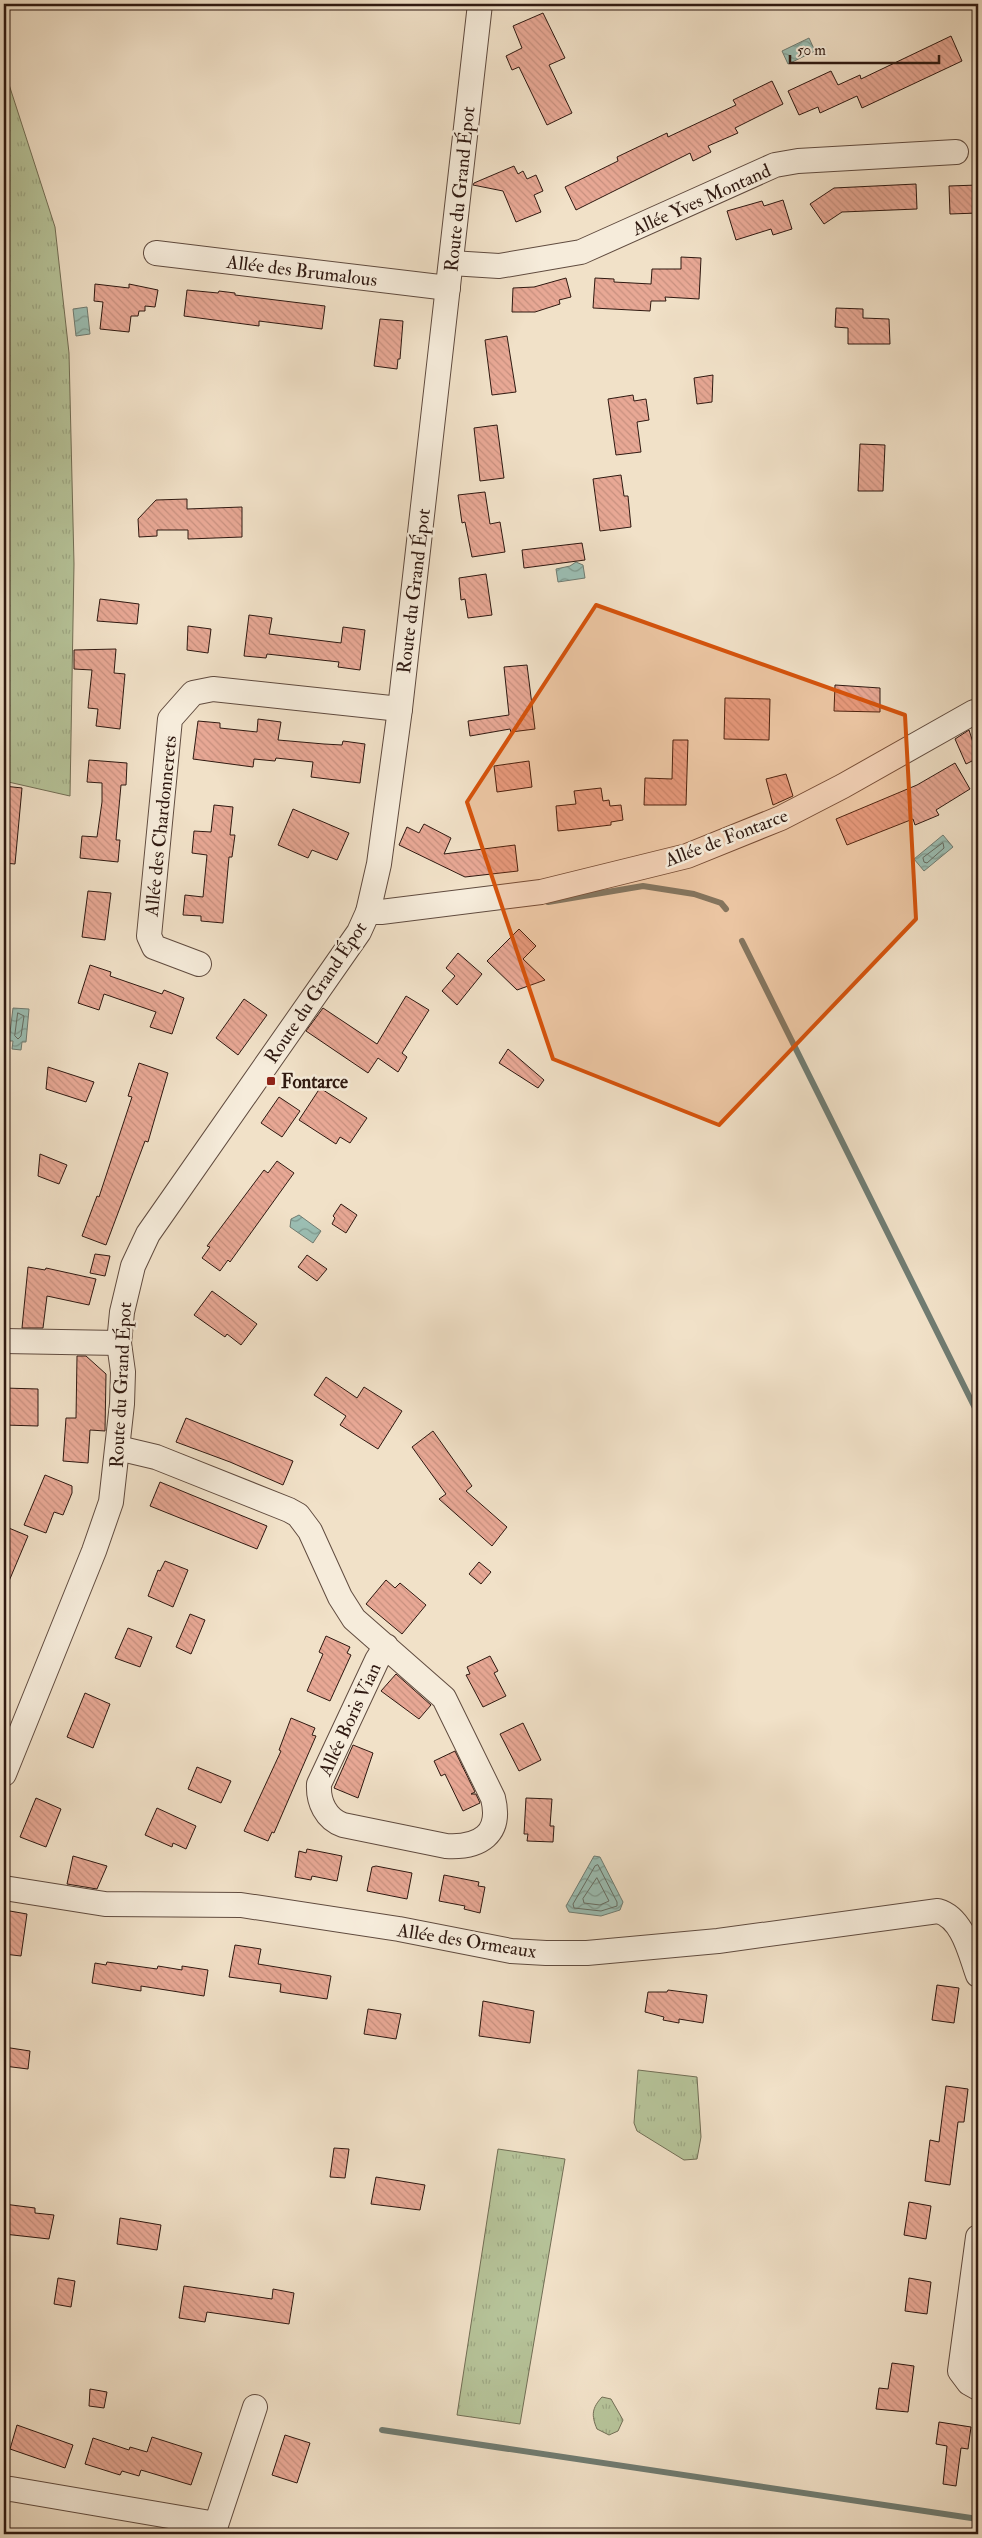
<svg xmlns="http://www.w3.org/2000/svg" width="982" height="2538" font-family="'IM FELL Double Pica',serif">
  <defs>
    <pattern id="grass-tufts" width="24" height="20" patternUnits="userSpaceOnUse" patternTransform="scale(1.25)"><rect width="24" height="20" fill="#b6c399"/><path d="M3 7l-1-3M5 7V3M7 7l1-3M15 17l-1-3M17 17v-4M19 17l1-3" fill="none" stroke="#9da783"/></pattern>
    <pattern id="water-waves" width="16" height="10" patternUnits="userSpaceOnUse" patternTransform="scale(1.25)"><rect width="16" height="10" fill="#9bbeb3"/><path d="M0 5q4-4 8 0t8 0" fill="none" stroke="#7f9a90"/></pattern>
    <pattern id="building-back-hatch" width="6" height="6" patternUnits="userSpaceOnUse" patternTransform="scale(1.25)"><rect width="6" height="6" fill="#e8a895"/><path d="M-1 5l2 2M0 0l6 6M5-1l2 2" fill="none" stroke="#c7907f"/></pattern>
  </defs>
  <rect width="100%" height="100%" fill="#f1e1c8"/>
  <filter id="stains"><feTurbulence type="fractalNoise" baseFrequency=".004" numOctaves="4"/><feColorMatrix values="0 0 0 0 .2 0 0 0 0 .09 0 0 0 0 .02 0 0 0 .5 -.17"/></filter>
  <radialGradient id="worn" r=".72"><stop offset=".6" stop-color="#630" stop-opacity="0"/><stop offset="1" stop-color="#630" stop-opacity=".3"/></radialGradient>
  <!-- grass -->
  <g fill="url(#grass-tufts)" stroke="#726e55">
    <path d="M4,69l51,158 14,126 5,211 -4,232 -66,-15z"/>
    <path d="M638,2070l59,7 4,60 -4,22 -13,1 -47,-29 -3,-8z"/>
    <path d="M498,2149l67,10 -45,265 -63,-9z"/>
    <path d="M602,2397l9,2 12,21 -5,11 -9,4 -12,-6c-6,-14 -5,-21 5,-32z"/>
  </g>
  <!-- water -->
  <g fill="url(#water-waves)" stroke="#707c72">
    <path d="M809,38l6,13 -27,13 -6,-13z"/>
    <path d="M87,307l3,27 -14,2 -3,-27z"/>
    <path d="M576,562l7,3 2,13 -27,4 -2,-13 14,-3z"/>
    <path d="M943,835l10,12 -29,24 -10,-12z"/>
    <path d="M13,1008l16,1 -3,33h-4l-1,8 -9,-1 1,-8h-4z"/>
    <path d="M299,1215l22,16 -8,12 -23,-16 1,-8z"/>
    <path d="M594,1856l6,1 23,45 -3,8 -19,6 -32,-4 -3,-6z"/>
  </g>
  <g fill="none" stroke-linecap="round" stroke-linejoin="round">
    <!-- shore -->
    <g stroke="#656c62" stroke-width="1">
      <path d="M943,843l1,5 -17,15 -3,-1 -1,-4z"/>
      <path d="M18,1013l6,3 -3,20 -3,3 -3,-3z"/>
      <path d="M598,1865l19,37v4l-16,5 -27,-3 -1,-4 22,-38z"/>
      <path d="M597,1878l12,23 -9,4 -16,-2 -1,-4z"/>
    </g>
    <!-- stream -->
    <g stroke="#707c72" stroke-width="6">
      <path d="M548,902l95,-16 51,8 27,9 5,6"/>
      <path d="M742,941l236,473"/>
      <path d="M382,2430l596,89"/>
    </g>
  </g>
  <!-- building -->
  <g fill="url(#building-back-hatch)" stroke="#2f1911">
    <path d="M543,13l22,45 -16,7 23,48 -25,12 -28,-58 -7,3 -6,-14 16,-8 -9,-22z"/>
    <path d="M951,36l11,25 -100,47 -5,-12 -37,17 -2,-6 -19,8 -11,-24 43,-20 7,14 22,-10 1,4z"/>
    <path d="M772,81l11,23 -48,24 3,5 -30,13 3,6 -18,9 -3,-8 -114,57 -11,-23 53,-26 -1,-4 50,-24 1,4 68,-32 -3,-5z"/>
    <path d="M514,166l4,8 5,-3 4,8 9,-4 7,16 -9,4 7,17 -25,10 -13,-31 -30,-6 1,-2z"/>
    <path d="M916,184l1,25 -75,3 -18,12 -14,-20 24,-16z"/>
    <path d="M978,185v28l-28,1 -1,-28z"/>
    <path d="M783,200l9,29 -19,6 -2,-6 -35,11 -9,-29 35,-10 2,5z"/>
    <path d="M681,257l20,1 -2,41 -34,-2 1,4h-15l-1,10 -57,-3 2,-30 19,1v3l37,2 1,-15h29z"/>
    <path d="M566,278l5,19 -12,3 1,4 -25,8h-23l1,-24 21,-1z"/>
    <path d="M95,284l34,4v-4l29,6 -3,17 -10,-1v5h-6l-1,5h-7l-2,16 -29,-3 3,-27 -9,-1z"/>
    <path d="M187,290l31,3 1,-2 16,2v2l90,11 -3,23 -63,-8v5l-75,-10z"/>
    <path d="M836,308l27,1v9l26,1 1,25h-42v-16l-13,-1z"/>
    <path d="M380,319l23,2 -3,38h-2l-1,10 -23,-3z"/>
    <path d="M507,336l9,56 -24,3 -7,-55z"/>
    <path d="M713,375l-1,27 -15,2 -3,-26z"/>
    <path d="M633,395l1,6 12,-2 3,21 -12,2 4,30 -25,3 -8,-56z"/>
    <path d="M497,425l7,53 -24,3 -6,-53z"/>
    <path d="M860,444l25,1 -2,46h-25z"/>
    <path d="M621,475l3,21h4l3,31 -31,4 -7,-52z"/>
    <path d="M485,492l5,32 10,-2 5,30 -33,5 -7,-35 -3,1 -4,-28z"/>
    <path d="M187,499v10l55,-2v30l-54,2v-9h-31v6l-18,1 -1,-18 18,-19z"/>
    <path d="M582,543l3,17 -61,8 -2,-18z"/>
    <path d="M486,574l6,41 -24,3 -3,-19 -4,1 -2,-22z"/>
    <path d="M100,599l39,5 -2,20 -40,-3z"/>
    <path d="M249,615l23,3 -3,16 72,9 2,-16 22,3 -5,40 -22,-3 1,-5 -72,-8 -1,4 -22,-2z"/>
    <path d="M188,626l23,3 -3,24 -21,-3z"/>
    <path d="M116,649l-2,24 11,1 -5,55 -24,-3 2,-17 -10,-1 4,-38 -18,-1v-19z"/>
    <path d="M527,665l8,64 -24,3 -1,-3 -40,7 -2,-15 41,-6 -5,-48z"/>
    <path d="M835,685l45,3v24l-46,-1z"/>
    <path d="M725,698l45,1 -1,41 -45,-1z"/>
    <path d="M258,719l23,3 -3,18 46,4 18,1 1,-4 22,3 -5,39 -49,-6 2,-15 -37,-4 -1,3 -21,-2 -1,8 -60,-8 5,-38 22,2v5l37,4z"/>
    <path d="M969,730l9,28 -12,6 -11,-25z"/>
    <path d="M673,740h15l-2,65h-42l1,-27 27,1z"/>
    <path d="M89,760l38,3 -1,22h-5l-5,55h4l-2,22 -38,-4 2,-22 15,1 5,-35v-19l-15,-1z"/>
    <path d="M529,761l3,26 -35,5 -3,-26z"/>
    <path d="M955,763l15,26 -34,21 3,5 -24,10 -2,-6 -66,26 -11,-26 81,-34z"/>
    <path d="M786,774l7,22 -20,9 -7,-26z"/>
    <path d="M4,786l18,2 -7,76 -11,-1z"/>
    <path d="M601,788l2,13 6,-1 1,6 11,-1 2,15 -12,2v3l-53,6 -2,-25 20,-2 -2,-13z"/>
    <path d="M214,805l19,2 -3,28h5l-3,22h-3l-6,66 -22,-2v-5l-18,-1 2,-20 18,2 4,-42 -15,-2 2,-22 17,1z"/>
    <path d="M293,809l56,24 -12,27 -25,-10 -4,8 -30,-13z"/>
    <path d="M424,824l27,14 -7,16 71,-9 3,26 -53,6 -66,-32 8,-18 12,6z"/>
    <path d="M88,891l23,2 -6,47 -23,-3z"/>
    <path d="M519,929l17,17 -13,13 22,21 -28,10 -30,-29z"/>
    <path d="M458,953l24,21 -25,31 -15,-14 13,-15 -9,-8z"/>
    <path d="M90,965l21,7 -1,4 52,18 2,-4 20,8 -12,36 -22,-7 6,-15 -52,-18 -5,16 -21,-7z"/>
    <path d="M406,996l23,14 -27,43 5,4 -9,15 -20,-14 -10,15 -62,-42 17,-23 54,36z"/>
    <path d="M244,999l23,16 -29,40 -22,-17z"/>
    <path d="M508,1049l36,31 -6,8 -39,-25z"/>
    <path d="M139,1063l29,10 -20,69 -3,-1 -39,104 -24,-9 15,-40 2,1 33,-100 -4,-1z"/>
    <path d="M48,1067l46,15 -8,20 -40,-13z"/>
    <path d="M320,1088l47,30 -17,25 -10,-6 -4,7 -37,-24z"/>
    <path d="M279,1097l21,14 -18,26 -21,-14z"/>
    <path d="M40,1154l27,11 -8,19 -21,-8z"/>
    <path d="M277,1161l17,12 -64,89 -2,-2 -8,11 -18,-13 8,-11 -3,-1 57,-76 4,3z"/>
    <path d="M341,1204l16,11 -11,18 -14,-9 3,-6 -2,-2z"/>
    <path d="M95,1254l15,2 -5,20 -15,-3z"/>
    <path d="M307,1255l20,14 -10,12 -19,-14z"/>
    <path d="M28,1267l17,3 1,-2 50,11 -7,26 -42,-9 -4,32h-21z"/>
    <path d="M212,1291l45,33 -16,21 -14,-11 -2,3 -31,-22z"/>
    <path d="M77,1356h9l20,18 -1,57 -15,-1 -2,33 -25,-2 3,-43h10z"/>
    <path d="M326,1377l31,21 7,-11 38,24 -24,38 -38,-24 6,-9 -32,-21z"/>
    <path d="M4,1388l34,1v37l-34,-1z"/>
    <path d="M186,1418l107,43 -10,24 -53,-23 -54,-20z"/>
    <path d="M433,1431l39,55 -6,5 41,36 -15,19 -53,-47 7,-5 -34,-47z"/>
    <path d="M45,1475l27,11v7l-9,22 -9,-3 -8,21 -22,-8z"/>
    <path d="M160,1482l107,44 -10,23 -107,-43z"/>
    <path d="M4,1526l24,10 -24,57z"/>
    <path d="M165,1561l23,9 -15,37 -25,-11 10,-26 2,1z"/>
    <path d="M479,1562l12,10 -10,12 -12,-10z"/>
    <path d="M386,1580l9,8 5,-5 26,22 -24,29 -36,-30z"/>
    <path d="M190,1614l15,6 -14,34 -15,-7z"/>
    <path d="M128,1628l24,9 -12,30 -25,-9z"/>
    <path d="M326,1636l24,11 -3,6 4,2 -21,46 -23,-10 16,-37 -4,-2z"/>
    <path d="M490,1656l8,15 -4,2 12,23 -23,11 -17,-32 4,-1 -3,-7z"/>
    <path d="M396,1674l35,31 -12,14 -38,-28z"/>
    <path d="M85,1693l25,11 -17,44 -26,-11z"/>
    <path d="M291,1718l24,10 -3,7 4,1 -42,97 -2,-1 -4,9 -24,-10 37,-80 -2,-1z"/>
    <path d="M523,1723l18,37 -22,11 -19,-37z"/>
    <path d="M353,1745l20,8 -15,45 -24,-10z"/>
    <path d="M455,1751l20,41 -4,2h5l4,9 -17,8 -18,-37 -4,2 -7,-15z"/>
    <path d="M197,1767l34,14 -10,22 -33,-14z"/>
    <path d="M36,1798l25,11 -15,38 -26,-10z"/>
    <path d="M526,1798l26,1 -2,27h4l-1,16 -26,-1 1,-7h-4z"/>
    <path d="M157,1808l39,18 -10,23 -13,-6 -1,4 -27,-12z"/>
    <path d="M307,1849l35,7 -5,25 -25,-5 -1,4 -16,-3 4,-26 7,2z"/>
    <path d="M73,1856l34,10 -10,23 -30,-5z"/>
    <path d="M376,1866l36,7 -5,26 -40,-8 5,-24z"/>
    <path d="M444,1875l35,7 -1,4 7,1 -5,26 -16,-4 1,-3 -26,-5z"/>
    <path d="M4,1910l23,4 -6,42 -17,-2z"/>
    <path d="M235,1945l26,4 -3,15 73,12 -4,23 -47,-7 1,-8 -52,-7z"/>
    <path d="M107,1962l50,7 1,-3 24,4v-4l26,4 -4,26 -63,-10v5l-49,-8 3,-20 11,2z"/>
    <path d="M937,1985l22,3 -5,35 -22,-3z"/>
    <path d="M668,1990l39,5 -4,28 -24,-4v4l-16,-3 1,-3 -19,-5 3,-20h19z"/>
    <path d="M483,2001l51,10 -4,32 -51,-7z"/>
    <path d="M368,2009l33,5 -5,25 -32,-5z"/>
    <path d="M4,2047l26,4 -2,18 -24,-3z"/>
    <path d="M946,2086l22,3 -4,33h-6l-8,63 -25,-4 5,-41 9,2z"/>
    <path d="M334,2148l15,1 -4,29 -15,-1z"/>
    <path d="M376,2177l49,8 -5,25 -49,-6z"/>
    <path d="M909,2202l22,4 -5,33 -22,-4z"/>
    <path d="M4,2204l31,4v5l19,2 -5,24 -45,-5z"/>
    <path d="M120,2218l41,7 -4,25 -40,-6z"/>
    <path d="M58,2278l17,3 -4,26 -17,-3z"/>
    <path d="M909,2278l22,4 -4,32 -22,-3z"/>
    <path d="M184,2286l88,13 1,-10 21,4 -5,31 -82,-12 -2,10 -26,-4z"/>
    <path d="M892,2363l22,3 -6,46 -32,-3 3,-21 9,1z"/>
    <path d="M90,2389l17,3 -3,16 -15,-2z"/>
    <path d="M939,2422l32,5 -3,22 -7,-1 -5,38 -13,-2 4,-38 -11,-2z"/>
    <path d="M17,2425l56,20 -8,23 -55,-19z"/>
    <path d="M285,2435l25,8 -13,40 -25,-8z"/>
    <path d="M152,2437l50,16 -11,32 -50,-15 -2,6 -17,-5 -2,4 -35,-11 8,-26 36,12 1,-3 17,5z"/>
  </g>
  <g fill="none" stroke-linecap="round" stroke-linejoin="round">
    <defs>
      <g id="minor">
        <path d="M156,253l292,35"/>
        <path d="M451,263l48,3 82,-14 194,-87 23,-4 158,-9"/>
        <path d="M368,912h13l160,-20 146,-36 94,-38 62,-32 131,-74"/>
        <path d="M199,964l-45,-17 -5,-11 21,-217 23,-26 20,-4 187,20"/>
        <path d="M4,1341l115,2"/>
        <path d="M118,1448l38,9 133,53 9,5 12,16 30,66 14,22 90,79 49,100c9,36 -13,50 -47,48l-103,-21c-17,-6 -25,-23 -24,-41l58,-124 9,-14"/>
        <path d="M4,1774l90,-223 17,-49 11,-98 1,-32 -4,-29 3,-31 11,-46 15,-32 211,-302 9,-20 11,-48 21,-155 80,-705"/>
        <path d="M4,1888l101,16 136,1 158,24 112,22 35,2h41l131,-12 220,-30c25,7 32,42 40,64"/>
        <path d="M978,2237l-18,134 9,12 9,5"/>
        <path d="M4,2490l7,-1 205,35"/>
        <path d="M213,2534l42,-127"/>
      </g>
    </defs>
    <!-- minor casing -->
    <use href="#minor" stroke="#604b3f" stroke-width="26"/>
    <!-- minor -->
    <use href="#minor" stroke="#f6ecdb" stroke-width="24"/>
  </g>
  <!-- marked area -->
  <path fill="#d6530c" fill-opacity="0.2" stroke="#d6530c" stroke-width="4" stroke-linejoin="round" d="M596,605l309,110 11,204 -197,206 -166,-66 -86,-257z"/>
  <!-- markers -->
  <rect fill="#8f2418" stroke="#f6ecdb" stroke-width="2" x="266" y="1076" width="10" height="10" rx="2.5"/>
  <g text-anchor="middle" stroke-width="5" stroke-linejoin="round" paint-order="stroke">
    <!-- street labels -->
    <g font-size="19" fill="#2f1911" stroke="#f6ecdb">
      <text transform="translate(459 189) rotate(-84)" y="7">Route du Grand Épot</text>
      <text transform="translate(701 199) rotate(-24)" y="7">Allée Yves Montand</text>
      <text transform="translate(302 270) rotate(7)" y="7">Allée des Brumalous</text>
      <text transform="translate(413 591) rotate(-83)" y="7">Route du Grand Épot</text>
      <text transform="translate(160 826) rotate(-84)" y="7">Allée des Chardonnerets</text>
      <text transform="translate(726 837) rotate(-21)" y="7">Allée de Fontarce</text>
      <text transform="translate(315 992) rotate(-56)" y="7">Route du Grand Épot</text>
      <text transform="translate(120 1385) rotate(-87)" y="7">Route du Grand Épot</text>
      <text transform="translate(349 1719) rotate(-65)" y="7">Allée Boris Vian</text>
      <text transform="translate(467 1940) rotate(9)" y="7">Allée des Ormeaux</text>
    </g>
    <!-- poi labels -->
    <g font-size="19" font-weight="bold" fill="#2f1911" stroke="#f6ecdb" text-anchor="start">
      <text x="281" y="1088">Fontarce</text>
    </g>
  </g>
  <!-- margin -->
  <rect width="982" height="2538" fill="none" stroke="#f1e1c8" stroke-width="20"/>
  <rect x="5" y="5" width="972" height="2528" fill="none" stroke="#2f1911" stroke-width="2.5"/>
  <rect x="10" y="10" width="962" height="2518" fill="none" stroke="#2f1911"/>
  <!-- scale -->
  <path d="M790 55v8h149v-8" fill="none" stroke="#2f1911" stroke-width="2.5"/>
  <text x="797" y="55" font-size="15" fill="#2f1911" stroke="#f6ecdb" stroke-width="4" paint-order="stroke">50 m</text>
  <rect width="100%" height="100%" filter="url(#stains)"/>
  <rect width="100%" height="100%" fill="url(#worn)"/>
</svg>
